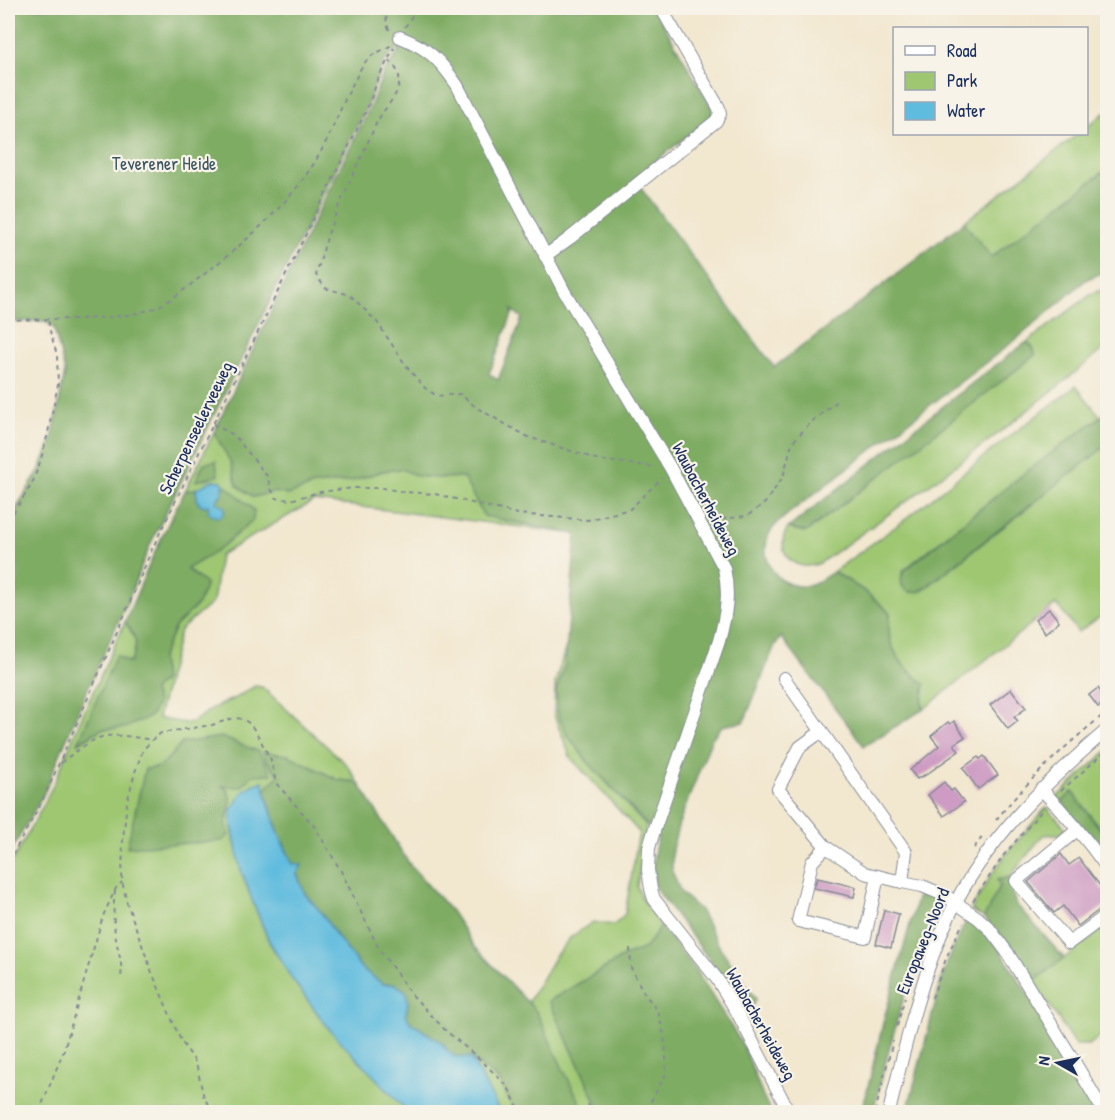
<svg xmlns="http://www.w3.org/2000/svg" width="1115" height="1120" font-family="'Patrick Hand',sans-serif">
  <rect width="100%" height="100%" fill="#f7f3e8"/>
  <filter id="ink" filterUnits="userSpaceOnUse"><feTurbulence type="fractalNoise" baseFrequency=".0167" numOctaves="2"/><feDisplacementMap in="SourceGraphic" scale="12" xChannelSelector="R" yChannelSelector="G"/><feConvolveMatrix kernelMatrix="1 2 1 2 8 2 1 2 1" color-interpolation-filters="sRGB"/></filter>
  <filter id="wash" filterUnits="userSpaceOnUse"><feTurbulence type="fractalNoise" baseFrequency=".008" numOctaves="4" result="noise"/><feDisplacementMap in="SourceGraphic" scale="24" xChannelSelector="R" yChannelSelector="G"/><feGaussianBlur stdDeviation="1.35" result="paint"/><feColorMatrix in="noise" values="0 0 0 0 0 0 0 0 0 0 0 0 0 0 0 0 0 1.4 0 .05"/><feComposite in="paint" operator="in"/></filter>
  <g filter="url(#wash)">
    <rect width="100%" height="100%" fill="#f2e7cf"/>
    <!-- green -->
    <g fill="#9fc772" stroke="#5d7b68" stroke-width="1.5">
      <path d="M1104,113l3,5v51l-116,89 -27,-36 114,-88h8l1,-7z"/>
      <path d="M1102,290h5v56c-91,77 -189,148 -287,217 -26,12 -48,-13 -31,-37l-1,2 18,4 10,-7 219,-170c-2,-5 -3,-12 -9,-12l67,-50z"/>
      <path d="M1076,386l25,31 -70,51 -126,101 -3,4v13l7,6 13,-1 185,-146v167l-29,20 -21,-27h-2l-131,104 -2,-7 3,-18c-18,-13 -33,-28 -36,-51 -1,-6 1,-14 1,-20 -17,-17 -36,-30 -57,-41l69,-50 95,-76z"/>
      <path d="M214,432l17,31 6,22 16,12 22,-5 13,3 26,-10 37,-4 32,-10 18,-3 17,8 20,2 25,-1 21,39 92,18 -262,-33 -94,54 -7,47 -33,28 -22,88 27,5 8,-1 20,-14 24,-11 18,-11 7,1 86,79 10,16 -20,-2 -50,-25 -22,5 14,15 -15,15 -3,-9 -31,29 1,18 8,39 12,33 17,42 23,37 38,51 78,82h-400v-243l36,-65 13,-27 20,-50 48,-105c13,18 13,22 5,42l-14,-8 -37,87 22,-14 24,-1 28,-38 11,-10 -3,-21 14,-32 23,-23 -12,-35 31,-18 -4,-71 -14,8 -14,3z"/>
      <path d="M566,646l-1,19 -9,26 2,24 9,19 20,27 59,65 -9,60 5,13 19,27 -15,22 -21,8 -76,45 52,111h-16l-57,-110 28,-47 15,-18 22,-15 21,3 11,-11 14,-82 -68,-74 -17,-43 1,-32z"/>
      <path d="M1107,751v87l-34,-46 -11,10 -5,-5z"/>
      <path d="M1047,807l19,22 -6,5 -17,1 -33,42 -12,3 2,5 -16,33 -13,-8 19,-33 16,-23z"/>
      <path d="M1107,926v105l-18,14h-14l-17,-27 -25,-36z"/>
      <path d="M471,1058l29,24 15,30h-15z"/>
    </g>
    <!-- forest -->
    <g fill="#7fac64" stroke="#4d6e61" stroke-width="1.5" fill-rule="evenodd">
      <path d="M8,8h646l58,100 2,6 -80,65 140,188 82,-61 108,-84 27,35 116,-88v99l-5,5 -15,6 -69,59 -230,176c-7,6 -15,12 -19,20 -11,25 8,54 35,52 11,-1 20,-8 29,-14 21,11 40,24 57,41 0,6 -2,14 -1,20 3,23 18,38 36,51l-3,18 2,7 -60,37 -83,-109 -6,8 -31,77 -22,4 -10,12 -33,85 -7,26v22l9,22 19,17 19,36 37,53 -9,20 -23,-40 -68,-90c-6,-17 -3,-35 2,-52l-71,-76 -20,-27 -9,-19 -2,-24 9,-26 11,-131 -92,-18 -21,-39 -25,1 -20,-2 -17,-7 -18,2 -32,10 -37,4 -26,10 -13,-3 -22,5 -16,-12 -6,-22 -17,-31 97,-206 59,-119 14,-35 24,-34 -23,23 -4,7 -14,38 -73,146 -144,293 -24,60 -42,92 -40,96 -36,64v-335l31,-51 13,-32 13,-67 -11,-44 -10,-7 -36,1zM511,309l11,9 -24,62 -9,-6 24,-62z"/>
      <path d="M1027,342l6,6 2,7 -111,87 -118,90 -18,-4 196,-154z"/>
      <path d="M1107,412v33l-186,146c-16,5 -25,-7 -16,-21l126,-102z"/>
      <path d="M216,461l2,15 -22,5 8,-18z"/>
      <path d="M224,484l30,26 -1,10 -36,31 -30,18 19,15 -8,20 -23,23 -14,31 3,22 -11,10 4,13 -6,13 -26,12 -24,1 -23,14 38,-88 14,8c9,-19 8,-23 -5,-41 18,-44 37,-89 60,-131l11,-2 2,14 17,-1 7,-9z"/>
      <path d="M221,737l37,14 14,23 -19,1 -12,12 -19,-1 6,4 3,11 -5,21 3,13 -7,6 -95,6 18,-78 15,-2 22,-24z"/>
      <path d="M263,752l25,3 50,25 20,2 52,83 41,46 23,35 62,65 27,58 22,43h-70l-15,-31 -29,-23 -15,-1 -9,-7 -5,-7 -33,-21 -3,-8 2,-12 -13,-18h-12l-21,-15 -24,-31 -18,-27 -15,-17 -29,-68 -11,-36 14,-15 -13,-15z"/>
      <path d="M1072,792l35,46v23l-45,-59z"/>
      <path d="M1010,877l5,26 49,55 -31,24 -49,-64 16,-33 -3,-5z"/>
      <path d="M918,895l14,2 8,6c-13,25 -23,52 -31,78 -14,44 -25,87 -36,131h-11l22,-93z"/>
      <path d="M967,919l8,1 13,11 78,124 5,18 24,39h-188l35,-135 12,-31z"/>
      <path d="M661,926l32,40 51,81 19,49 8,16h-170l-52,-111 76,-45 20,-8z"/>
    </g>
    <!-- water -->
    <g fill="#60bcde" stroke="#3e769e" stroke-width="1.5">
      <path d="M213,480l8,1 3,3 -2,9 -6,9 6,3 3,3 -1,5 -4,4 -7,-1 -5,-4 1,-7 -5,1 -6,-3 -2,-14z"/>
      <path d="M263,781c6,29 16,56 30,83l9,1 -5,9 8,20 15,17 18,27 24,31 21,15h12l11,7 2,11 -2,12 4,8 32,21 5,7 9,7 15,1 29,54h-92l-78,-82 -38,-51 -23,-38 -17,-41 -12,-33 -9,-47v-10l12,-18 10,-7z"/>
    </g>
    <g id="blocks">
      <!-- building -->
      <g fill="#cd9bc3">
        <path d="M1049,609l10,12 -14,12 -10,-13z"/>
        <path d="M1098,688l9,12 -9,7 -9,-12z"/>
        <path d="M1011,689l15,19 -12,9 4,4 -10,8 -18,-24z"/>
        <path d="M954,721l11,16 -11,7 5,7 -35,25v-1l-7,4 -7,-9 29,-24 -8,-10 17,-14 2,2z"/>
        <path d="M984,756l14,19 -20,14 -15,-21 15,-11 2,2z"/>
        <path d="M944,782l7,9 3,-2 10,13 -20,14 -16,-21z"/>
        <path d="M1061,854l8,11 10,-7 25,33 3,-3v18l-4,1 -25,19 -15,-20 -9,7 -26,-31z"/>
        <path d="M817,878l39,9 -2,10 -40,-9z"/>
        <path d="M884,910l15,4 -8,34 -15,-4z"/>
      </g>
    </g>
  </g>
  <g filter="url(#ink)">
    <use href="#blocks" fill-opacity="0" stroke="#868b96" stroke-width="1.5"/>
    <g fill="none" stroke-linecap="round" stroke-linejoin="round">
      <defs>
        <g id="minor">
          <path d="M400,37c28,11 40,23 57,48l107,206 107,178 53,99c6,26 2,47 -5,73l-66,193 -4,14 -1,22 3,19 3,10 63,80 19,31 53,102"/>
          <path d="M545,256l25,-18 146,-117 4,-7 -1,-6 -58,-100"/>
          <path d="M784,678l122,174 -4,30 20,4 24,10 32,22 11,10 18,24 65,106 32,54"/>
          <path d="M822,731l-22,16 -22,42 48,58 39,26 37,9"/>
          <path d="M1041,789c24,24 47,52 67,80"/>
          <path d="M1077,830l-61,51 53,62 39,-29"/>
          <path d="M826,847l-14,15 -14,59 67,16 13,-61"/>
          <path d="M889,1112c16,-66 31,-133 60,-196 35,-75 97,-134 159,-187"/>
        </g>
      </defs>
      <!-- minor casing -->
      <use href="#minor" stroke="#868b96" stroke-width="14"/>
      <!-- path -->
      <g stroke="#868b96" stroke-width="2" stroke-dasharray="4.5 4.5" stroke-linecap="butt">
        <path d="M388,8c-3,7 -2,16 2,23"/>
        <path d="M405,27l12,-19"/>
        <path d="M389,60c7,7 12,15 10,25 -2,12 -18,27 -23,39 -15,34 -32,68 -45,102 -6,16 -10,33 -15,49l9,13 25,7 27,27 30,45 18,21 12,8 23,-2 17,14 51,29 71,23 57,7"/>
        <path d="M8,320c44,-2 108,3 149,-13 14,-6 29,-19 41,-28 42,-32 91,-74 118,-119 16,-26 25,-56 40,-82 3,-7 7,-14 12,-19 6,-7 16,-8 23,-14"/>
        <path d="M213,424l21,11 33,41 4,13 5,9 14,2 30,-8 34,-4h29l21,4 31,2 83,20 70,6 42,-11 32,-31"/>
        <path d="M713,520l34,-4 18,-13 18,-26 9,-34 18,-20 26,-21"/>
        <path d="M8,521l24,-37 8,-22 7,-25 11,-52 -1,-30 -7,-24 -2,-13"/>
        <path d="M61,763c11,-9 32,-26 46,-27 13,-2 31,2 45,4"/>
        <path d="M1061,791l47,-42"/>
        <path d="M996,820c33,-41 71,-76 112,-109"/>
        <path d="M974,848l9,-12"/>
        <path d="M8,863l32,-58 10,-21 77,-175 25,-60 215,-440 12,-32 15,-29"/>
        <path d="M115,891c-2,16 -2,32 1,48 2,13 7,25 5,38"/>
        <path d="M973,901l31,-46 40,-47"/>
        <path d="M630,948l1,20 13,25 14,18 5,20 3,21v22l-21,38"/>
        <path d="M932,998l15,-42 16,-33"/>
        <path d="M897,1026l8,-29"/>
        <path d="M588,1104l4,8"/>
        <path d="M39,1112l25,-62 39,-134 13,-28 6,-6"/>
        <path d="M213,1112l-9,-14 -8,-35 -15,-22 -30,-71 -24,-67 -5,-22 1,-42 4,-37 8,-30 8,-22 9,-10 9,-7 51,-8 22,-7 9,1 7,5 6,8 15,28 5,23 38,43 27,45 38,78 34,47 33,35 36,30 26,26 12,25"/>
        <path d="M875,1112l18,-71"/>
      </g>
      <!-- minor -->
      <use href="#minor" stroke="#fff" stroke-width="12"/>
    </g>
  </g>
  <g text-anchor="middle" stroke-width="4.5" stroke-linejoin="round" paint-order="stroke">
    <!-- park labels -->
    <g font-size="18" fill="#3c5563" stroke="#f7f3e8">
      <text x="164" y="170">Teverener Heide</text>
    </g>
    <!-- street labels -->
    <g font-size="18" fill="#1b2f5e" stroke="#f7f3e8">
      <text transform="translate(196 428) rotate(-64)" y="6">Scherpenseelerveeweg</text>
      <text transform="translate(706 499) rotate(62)" y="6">Waubacherheideweg</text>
      <text transform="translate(923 941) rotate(-68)" y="6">Europaweg-Noord</text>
      <text transform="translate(761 1024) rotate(61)" y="6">Waubacherheideweg</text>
    </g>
  </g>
  <!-- margin -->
  <rect width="1115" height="1120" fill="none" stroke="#f7f3e8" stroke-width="30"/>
  <!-- legend -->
  <rect x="893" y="27" width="195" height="108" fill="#f7f3e8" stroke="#9fa5b1" stroke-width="1.5"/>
  <rect x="905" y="46" width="30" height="9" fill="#ffffff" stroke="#9fa5b1" stroke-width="1.5"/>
  <text x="947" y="57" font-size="18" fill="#1b2f5e">Road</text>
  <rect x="905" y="72" width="30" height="18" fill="#9fc772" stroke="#9fa5b1" stroke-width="1.5"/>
  <text x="947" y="87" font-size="18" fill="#1b2f5e">Park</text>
  <rect x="905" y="102" width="30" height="18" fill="#60bcde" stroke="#9fa5b1" stroke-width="1.5"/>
  <text x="947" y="117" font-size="18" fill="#1b2f5e">Water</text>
  <!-- north arrow -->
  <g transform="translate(1058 1063) rotate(279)" stroke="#f7f3e8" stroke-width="4.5" paint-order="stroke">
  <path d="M0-4.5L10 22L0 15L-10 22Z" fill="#1b2f5e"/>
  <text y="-9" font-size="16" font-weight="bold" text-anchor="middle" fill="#1b2f5e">N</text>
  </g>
</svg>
